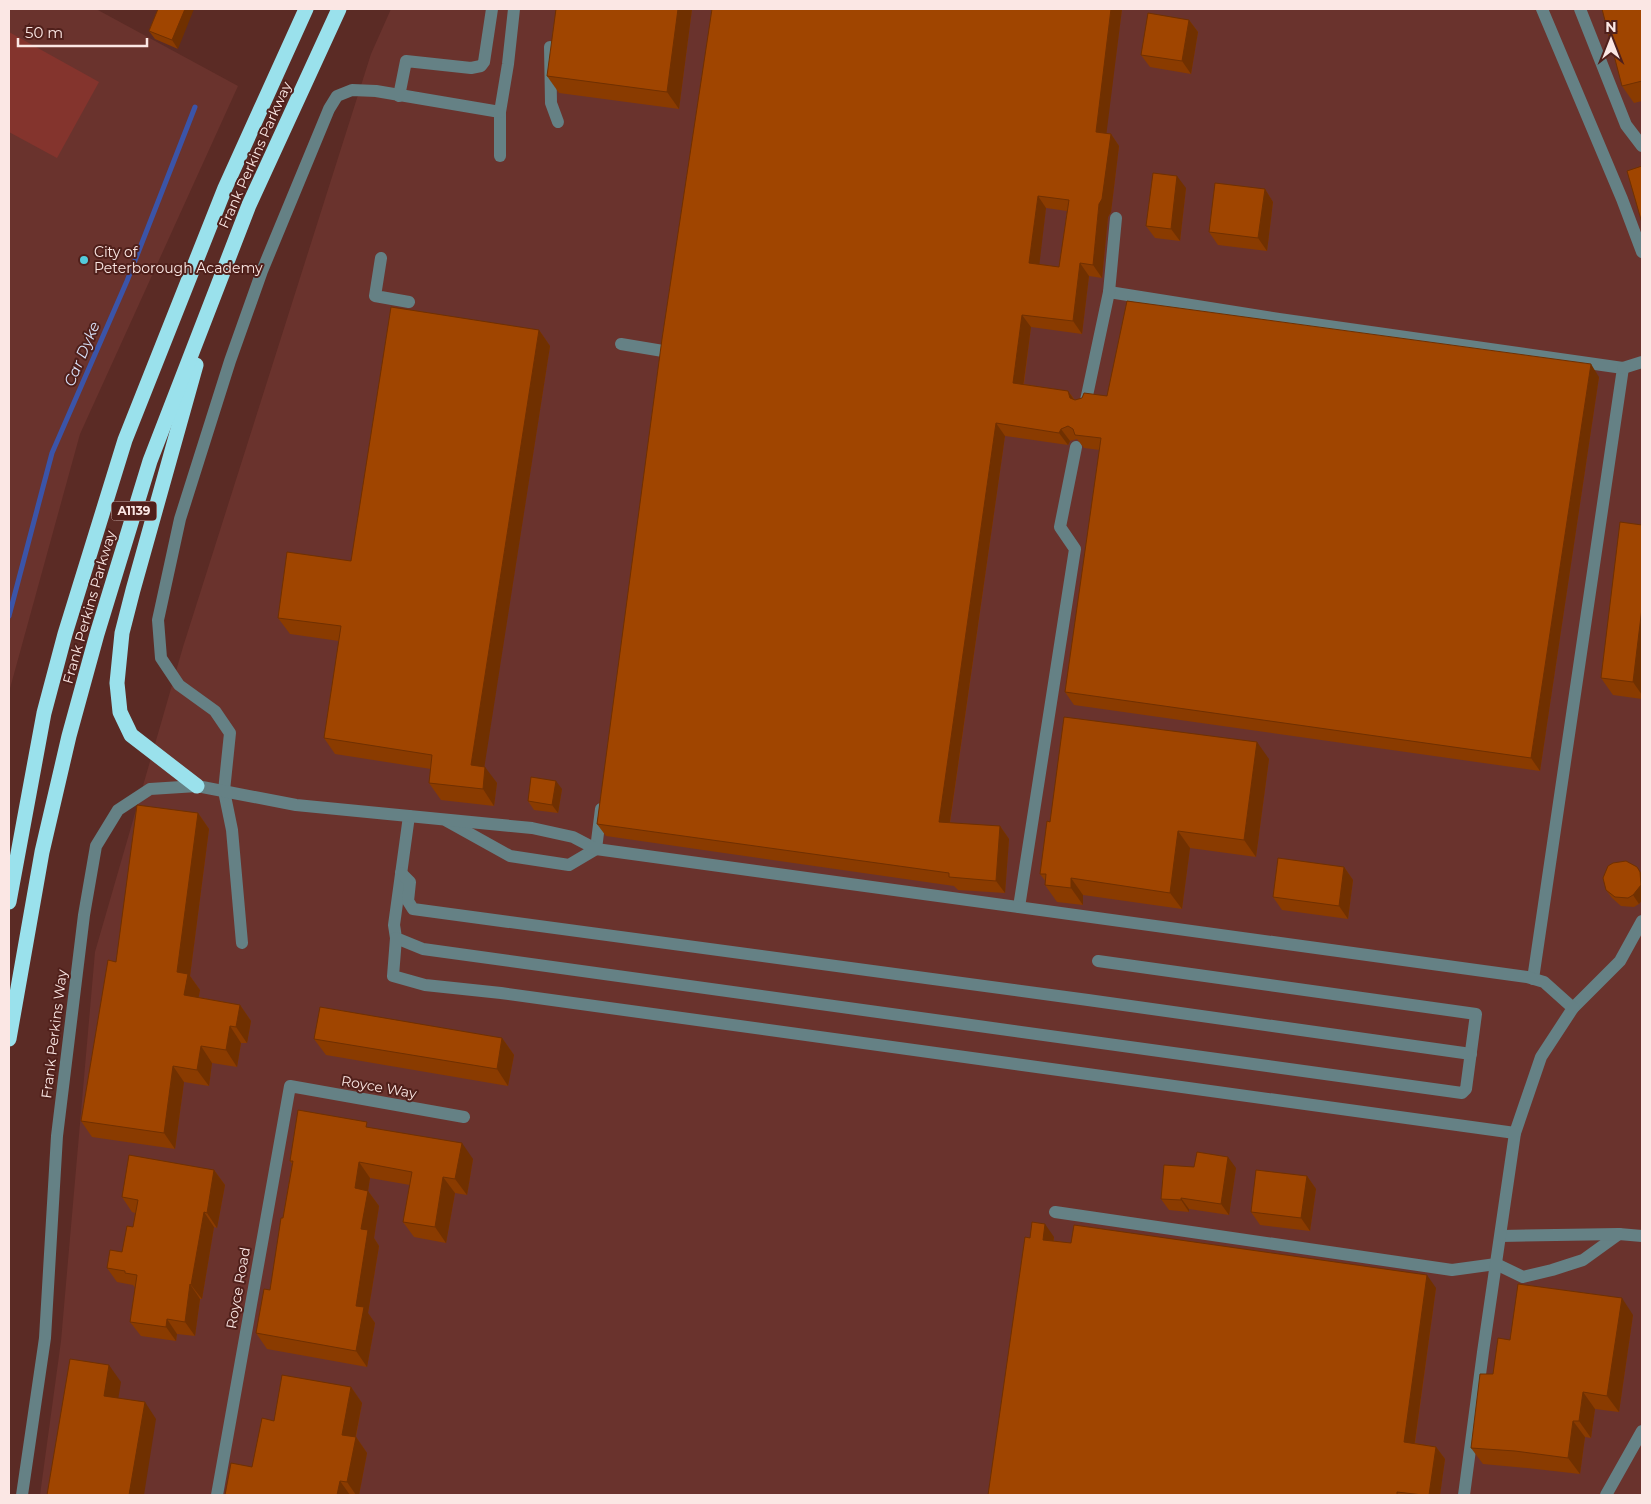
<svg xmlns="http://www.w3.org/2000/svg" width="1651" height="1504" font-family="Montserrat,sans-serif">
  <rect width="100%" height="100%" fill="#5b2b25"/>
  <!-- built -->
  <g fill="#6a332d">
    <path d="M9,9h87l142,77 -158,348 -71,258z"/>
    <path d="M391,9h1251v1486h-1602l21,-154 34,-389 88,-305 188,-593z"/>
  </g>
  <!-- green -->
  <path fill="#84342d" d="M9,32l90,50 -42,76 -48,-26z"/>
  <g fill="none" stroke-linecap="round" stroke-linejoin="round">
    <!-- stream -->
    <path stroke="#3b54a8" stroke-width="5" d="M9,616l43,-163 75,-172 68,-174"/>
    <!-- minor -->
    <g stroke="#658185" stroke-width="12">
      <path d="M1542,9l80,190 20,53"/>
      <path d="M1580,9l46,116 16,21"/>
      <path d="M550,47l1,56 7,19"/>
      <path d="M399,96l7,-35 65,7 10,-2 3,-4 8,-53"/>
      <path d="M500,112v44"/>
      <path d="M381,258l-6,38 34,6"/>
      <path d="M1109,292l170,27 344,49 -90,611"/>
      <path d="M621,344l42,7"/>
      <path d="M1623,368l19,-6"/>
      <path d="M1085,405l24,-113 7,-74"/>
      <path d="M409,816l-15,109 2,13 27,11 1039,144 4,-4 10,-75 -378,-53"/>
      <path d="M447,821l63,35 59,9 27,-16"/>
      <path d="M596,849l5,-40"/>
      <path d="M401,873l9,9 -2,19 5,8 675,91 383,54"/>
      <path d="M1019,907l56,-358 -15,-22 16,-80"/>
      <path d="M396,938l-3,38 32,9 76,8 1014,140"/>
      <path d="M242,943l-10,-113 -8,-39 6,-58 -15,-22 -36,-26 -18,-27 -3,-38 22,-101 50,-158 32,-90 67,-162 8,-13 15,-6 24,1 124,21 8,-48 6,-55"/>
      <path d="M1573,1008l47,-47 22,-40"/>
      <path d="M1055,1212l397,58 44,-6 27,13 29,-7 31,-10 36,-26"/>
      <path d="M1501,1236l118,-2 23,2"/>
      <path d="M22,1495l23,-157 12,-202 27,-221 12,-69 22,-36 32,-21 47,-3 99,19 236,23 41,9 23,12 931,128 17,5 29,26 -32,49 -26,76 -32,219 -19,143"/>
      <path d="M217,1495l73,-409 174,31"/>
      <path d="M1606,1495l36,-64"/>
    </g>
    <!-- highway -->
    <g stroke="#9ae1ec" stroke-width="15">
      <path d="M196,365l-63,225 -11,43 -5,50 3,29 11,23 66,51"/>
      <path d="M9,902l35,-189 21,-79 60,-194 100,-252 81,-179"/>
      <path d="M9,1039l33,-187 27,-116 28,-102 53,-173 99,-256 90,-196"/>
    </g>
  </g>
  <!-- wall -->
  <g fill="#8a3b00" fill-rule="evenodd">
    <path d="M158,9l20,40 -23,-10 -6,-8z"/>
    <path d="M692,9l-13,100 -120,-16 -12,-17z"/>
    <path d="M712,9h410l-16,124 5,1 8,12 -8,66 -3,5 -6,61 -13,-2 -7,58 -51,-7 -7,57 44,7 7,9 32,-4 492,-19 -59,394 -466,-66 -9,-13 35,-242 -16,-2 -7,-9 -7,2 -2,4 -63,-9 -55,387 50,3 9,13 -4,54 -47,-3 -4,-4 -348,-50 -9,-12zM1046,208l21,3 -8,56 -20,-3z"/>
    <path d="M1642,9v92l-8,2 -12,-17z"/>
    <path d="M1189,20l9,12 -7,42 -41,-7 -9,-12z"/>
    <path d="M1186,188l-6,53 -25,-3 -9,-12z"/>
    <path d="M1265,189l8,13 -6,49 -49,-6 -9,-13z"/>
    <path d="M539,330l11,16 -66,421 13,16 -3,23 -53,-6 -12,-17 2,-14 -96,-15 -11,-16 15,-97 -49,-7 -12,-16 73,-57z"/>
    <path d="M1642,525v174l-29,-4 -12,-17z"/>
    <path d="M1269,759l-13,98 -66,-9 -8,61 -99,-14v10l-26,-3 -12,-17 1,-3 -6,-8 10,-52z"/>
    <path d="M562,789l-4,24 -24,-3 -6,-9z"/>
    <path d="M198,813l11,16 -19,147 10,14 -2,7 42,8 11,16 -4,22h-6l-4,24 -25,-4 -3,23 -25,-4 -9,67 -83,-12 -11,-16 35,-159z"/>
    <path d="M1344,867l9,13 -5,39 -66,-9 -9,-13z"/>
    <path d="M1637,867l5,8v25l-3,4 -5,3 -13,-1 -9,-8 -6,-8z"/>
    <path d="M502,1038l12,17 -6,31 -182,-31 -12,-16z"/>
    <path d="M370,1128l103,31 -6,36 -12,-2 -9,50 -32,-6 -11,-15 7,-37 -40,-7 -2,13 11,15 -5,32 5,8 -11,67 7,10 -8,44 -100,-18 -11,-16 14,-43 22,-126 -2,-3z"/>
    <path d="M1194,1167l42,1 -7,47 -40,-6v3l-20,-2 -8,-11z"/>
    <path d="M214,1170l11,15 -8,43 -3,-1 -12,72h-2l-5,37 -18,-2 -1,7 -35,-5 -11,-14 5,-34 -2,-3 -16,-3 -10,-14 15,-16 11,-25 2,-14 -3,-1 -10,-15z"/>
    <path d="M1307,1176l9,13 -6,42 -50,-6 -9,-13z"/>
    <path d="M1054,1237v4l382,47 -21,155 21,4 9,12 -5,36h-452l42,-257z"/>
    <path d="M1633,1315l-14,97 -24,-3 -4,29 -6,-1 -5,37 -53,-6 -44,-4 -12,-16 22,-74 17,-34z"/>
    <path d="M351,1387l11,16 -6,34 11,16 -8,42h-134l27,-28 22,-46z"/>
  </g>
  <!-- shaded-wall -->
  <g fill="#703000">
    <path d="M185,9h9l-16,40 -6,-9z"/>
    <path d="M678,9h14l-13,100 -12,-17z"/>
    <path d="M1111,9h11l-17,136 -9,-13z"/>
    <path d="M1189,20l9,12 -7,42 -9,-13z"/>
    <path d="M1111,134l8,12 -8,66 -3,5 -6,61 -9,-13 6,-61z"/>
    <path d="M1177,176l9,12 -6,53 -9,-12z"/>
    <path d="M1265,189l8,13 -6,49 -9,-13z"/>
    <path d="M1038,196l8,12 -8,68 -9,-13z"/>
    <path d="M1080,263l9,13 -7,58 -9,-13z"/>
    <path d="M1022,315l9,12 -9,68 -9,-12z"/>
    <path d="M539,330l11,16 -68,436 -11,-17z"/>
    <path d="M1591,364l8,13 -59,394 -9,-13z"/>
    <path d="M1068,391l9,13 -7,-6z"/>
    <path d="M996,423l9,13 -57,399 -9,-13z"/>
    <path d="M1061,429l9,12 -2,4 -9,-12z"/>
    <path d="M1642,608v87l-9,-13z"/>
    <path d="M1257,742l12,17 -13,98 -12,-17z"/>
    <path d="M485,767l12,16 -3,23 -11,-17z"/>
    <path d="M556,781l6,8 -4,24 -6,-8z"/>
    <path d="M198,813l11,16 -19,147 10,14 -4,21 -12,-16 -7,-23z"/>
    <path d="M1000,826l9,13 -4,54 -9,-12z"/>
    <path d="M1178,831l12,17 -8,61 -12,-16z"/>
    <path d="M1344,867l9,13 -5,39 -9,-13z"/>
    <path d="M1637,867l5,8v25l-3,4 -6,-9z"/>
    <path d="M1071,878l12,17v10l-12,-17z"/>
    <path d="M240,1005l11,16 -4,22 -11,-16z"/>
    <path d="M230,1026l11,17 -4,24 -11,-17z"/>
    <path d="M502,1038l12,17 -6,31 -11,-17z"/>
    <path d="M201,1046l11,17 -3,23 -12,-16z"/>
    <path d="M173,1066l11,16 -9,67 -11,-16z"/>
    <path d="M462,1143l11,16 -6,36 -12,-16z"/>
    <path d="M1228,1157l8,11 -7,47 -8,-11z"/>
    <path d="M359,1162l11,16 -2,13 11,15 -5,32 5,8 -11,67 7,10 -8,44 -11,-16 -1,-163z"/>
    <path d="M214,1170l11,15 -8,43 -10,-15z"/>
    <path d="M1307,1176l9,13 -6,42 -9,-13z"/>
    <path d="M443,1177l12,16 -9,50 -11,-16z"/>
    <path d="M1181,1198l8,11v3l-8,-12z"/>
    <path d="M204,1212l10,15 -12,72 -11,-14z"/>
    <path d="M1045,1224l9,13 -2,15 -9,-12z"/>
    <path d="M1427,1275l9,13 -23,167 -9,-13z"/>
    <path d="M190,1284l10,15 -5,37 -10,-14z"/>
    <path d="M1622,1298l11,17 -14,97 -12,-16z"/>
    <path d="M167,1319l10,15 -1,7 -10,-14z"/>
    <path d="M109,1365l12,17 -5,30 -12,-16z"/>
    <path d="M351,1387l11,16 -9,47 -11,-15z"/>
    <path d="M1583,1392l12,17 -4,29 -12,-17z"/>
    <path d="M145,1402l11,17 -12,76h-15z"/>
    <path d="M1573,1421l12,16 -5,37 -12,-16z"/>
    <path d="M356,1437l11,16 -8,42h-3l-9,-13z"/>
    <path d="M1436,1447l9,12 -5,36h-11z"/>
    <path d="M340,1481l10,14h-13z"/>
  </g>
  <!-- building -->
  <g fill="#a04500" stroke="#703000" fill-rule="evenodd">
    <path d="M158,9h27l-13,31 -23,-9z"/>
    <path d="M556,9h122l-11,83 -120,-16z"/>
    <path d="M712,9h399l-15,123 15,2 -9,65 -3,5 -6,61 -13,-2 -7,58 -51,-6 -9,68 55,8 2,7 5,2 7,-2 2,-5 23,3 20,-95 464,63 -60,394 -466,-66 36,-254 -26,-3 -2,-6 -5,-3 -7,3 -2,4 -63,-10 -57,399 61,4 -4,55 -47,-4v-4l-352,-49 65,-485zM1038,196l31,4 -10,67 -30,-4z"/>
    <path d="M1602,9h40v72l-20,5z"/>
    <path d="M1148,13l41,7 -7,41 -41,-6z"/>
    <path d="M1642,166v57l-15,-52z"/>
    <path d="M1153,173l24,3 -6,53 -25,-3z"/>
    <path d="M1215,183l50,6 -7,49 -49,-6z"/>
    <path d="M391,307l148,23 -68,435 14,2 -2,22 -54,-6 3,-28 -108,-17 17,-112 -63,-8 9,-66 64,9z"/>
    <path d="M1620,522l22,3v83l-9,74 -32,-4z"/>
    <path d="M1064,717l193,25 -13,98 -66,-9 -8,62 -99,-15v10l-26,-3 1,-11h-6l7,-53 3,1z"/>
    <path d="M531,777l25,4 -4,24 -24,-4z"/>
    <path d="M137,805l61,8 -21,159 11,2 -4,21 56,10 -4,22 -6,-1 -4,24 -25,-4 -4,24 -24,-4 -9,67 -83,-12 27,-161 8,2z"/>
    <path d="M1278,858l66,9 -5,39 -66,-9z"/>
    <path d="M1626,861l11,6 3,5 1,13 -8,10 -5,3 -13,-1 -9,-7 -3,-12 5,-12 5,-3z"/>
    <path d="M320,1007l182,31 -5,31 -183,-30z"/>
    <path d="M298,1110l69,12 -1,5 96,16 -7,36 -12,-2 -8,50 -32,-5 9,-50 -53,-10 -4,26 13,3 -7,38 7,1 -12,76 8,1 -8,44 -100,-18 8,-44 6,1 11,-72h2l10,-57h-3z"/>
    <path d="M1197,1152l31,5 -7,47 -40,-6v2l-20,-1 3,-34 30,2z"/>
    <path d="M129,1155l85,15 -7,43 -3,-1 -13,73 -1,-1 -5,38 -18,-3 -1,8 -36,-5 7,-47 -12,-2v-2l-18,-3 3,-18 12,2 5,-26 6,1 5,-27 -16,-3z"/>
    <path d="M1256,1170l51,6 -6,42 -50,-6z"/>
    <path d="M1032,1222l13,2 -2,16 28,3 3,-18 353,50 -23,167 32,5 -7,48h-6l-26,-3v3h-409l37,-258 5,1z"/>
    <path d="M1518,1284l104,14 -15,98 -24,-4 -4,29h-6l-5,37 -53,-7 -44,-3 9,-74h13l5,-36 12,2z"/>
    <path d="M70,1359l39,6 -5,31 41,6 -16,93h-82z"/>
    <path d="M282,1375l69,12 -9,48 14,2 -9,45 -7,-1 -3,14h-112l6,-32 21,4 10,-49 12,3z"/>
  </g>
  <!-- markers -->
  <circle fill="#53cbdb" stroke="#50201b" stroke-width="2" cx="84" cy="260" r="5"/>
  <g text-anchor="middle" stroke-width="4" stroke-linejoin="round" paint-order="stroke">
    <!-- shield labels -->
    <rect fill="#50201b" stroke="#c8aba8" stroke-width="1" x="111.5" y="501.5" width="45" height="19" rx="4"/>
    <g font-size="12" font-weight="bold" fill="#fbe7e4">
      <text x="134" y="515">A1139</text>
    </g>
    <!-- street labels -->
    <g font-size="14" fill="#fbe7e4" stroke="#50201b">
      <text transform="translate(255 155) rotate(-66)" y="5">Frank Perkins Parkway</text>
      <text transform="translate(89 607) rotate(-74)" y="5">Frank Perkins Parkway</text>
      <text transform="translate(54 1034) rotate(-83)" y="5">Frank Perkins Way</text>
      <text transform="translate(379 1087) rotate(10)" y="5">Royce Way</text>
      <text transform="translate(238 1288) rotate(-80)" y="5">Royce Road</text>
    </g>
    <!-- poi labels -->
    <g font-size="14" fill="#fbe7e4" stroke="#50201b" text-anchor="start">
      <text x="94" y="257">City of<tspan x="94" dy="16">Peterborough Academy</tspan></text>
    </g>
    <!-- water labels -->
    <g font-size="15" font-style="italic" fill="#d9e2fa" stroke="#50201b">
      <text transform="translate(82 354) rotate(-67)" y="5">Car Dyke</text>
    </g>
  </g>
  <!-- border -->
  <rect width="1651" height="1504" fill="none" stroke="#fbe7e4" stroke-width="20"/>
  <!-- north arrow -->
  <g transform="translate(1611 40)" stroke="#50201b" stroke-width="4" paint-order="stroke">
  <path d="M0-4L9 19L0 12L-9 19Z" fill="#fbe7e4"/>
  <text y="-8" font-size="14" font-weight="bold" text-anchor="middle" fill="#fbe7e4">N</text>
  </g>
  <!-- scale -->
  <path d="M18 38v8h129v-8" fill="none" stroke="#fbe7e4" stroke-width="2.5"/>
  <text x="25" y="38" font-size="15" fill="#fbe7e4" stroke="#50201b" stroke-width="4" paint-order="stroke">50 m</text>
</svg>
